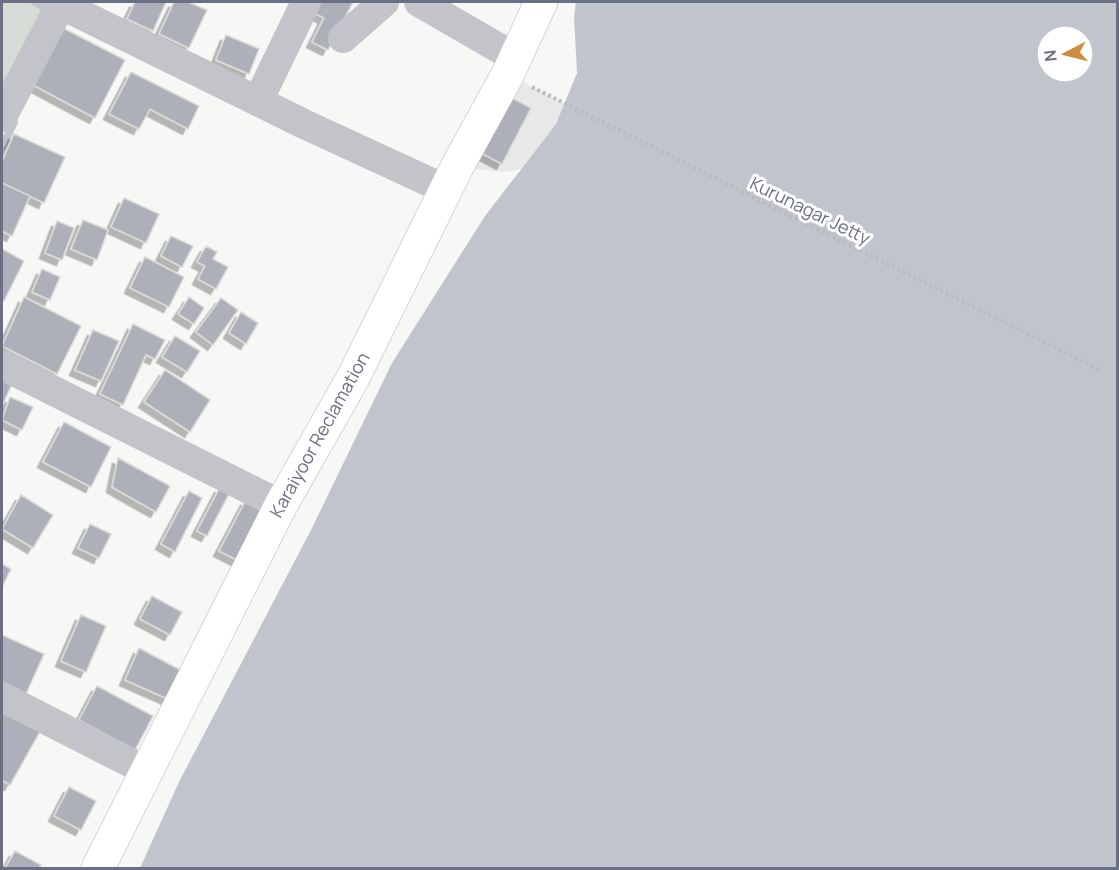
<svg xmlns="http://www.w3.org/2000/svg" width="1119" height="870" font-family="Manrope,sans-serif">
  <defs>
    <filter id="shadow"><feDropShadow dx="-5.5" dy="5.5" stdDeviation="0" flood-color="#0004"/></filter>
  </defs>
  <rect width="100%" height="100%" fill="#f7f8f5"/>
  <!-- built -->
  <path fill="#e8e8e9" d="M508,74l57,30 -9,20 -35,45 -16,3 -32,-3z"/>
  <!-- green -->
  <path fill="#d6dcd5" d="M2,2h54l-54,115z"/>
  <!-- water -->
  <path fill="#c0c4cc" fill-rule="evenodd" d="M576,2h541v866h-977l39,-86 133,-254 80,-165 93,-147 71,-92 21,-51 -3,-56zM1047,36h36v36h-36z"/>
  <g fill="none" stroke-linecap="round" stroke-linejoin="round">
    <!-- stream -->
    <g stroke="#c0c4cc" stroke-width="8">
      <path d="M35,2l15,8"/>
      <path d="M2,147l12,-25"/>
    </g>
  </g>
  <!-- building -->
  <g fill="#adb0b8" stroke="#d9d9d8" stroke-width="1.5" filter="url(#shadow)">
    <path d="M135,2h31l-13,29 -26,-12z"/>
    <path d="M174,2h14l19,8 -18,38 -30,-14z"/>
    <path d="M316,2h37l-25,48 -16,-8 12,-24 -13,-7z"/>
    <path d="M63,28l62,32 -30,58 -62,-33z"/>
    <path d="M226,35l33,14 -10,25 -33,-14z"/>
    <path d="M131,72l68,34 -11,23 -38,-20 -11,20 -30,-15z"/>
    <path d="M510,97l21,11 -29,56 -21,-11z"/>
    <path d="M14,134l51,23 -21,46 -42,-20v-21z"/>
    <path d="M2,183l28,13 -18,40 -10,-5z"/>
    <path d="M124,198l35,16 -13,29 -35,-16z"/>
    <path d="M83,220l25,10 -11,30 -26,-11z"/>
    <path d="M57,221l17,7 -12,32 -17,-7z"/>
    <path d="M171,236l22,10 -11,21 -21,-11z"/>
    <path d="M206,246l11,6 -4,7 15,8 -12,22 -18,-10 7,-13 -8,-4z"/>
    <path d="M2,249l22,12 -20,40 -2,-1z"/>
    <path d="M145,257l39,20 -15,30 -39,-19z"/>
    <path d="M42,269l18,8 -10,23 -18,-8z"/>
    <path d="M24,297l57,29 -24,48 -55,-28z"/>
    <path d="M189,297l15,11 -10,16 -16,-10z"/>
    <path d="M221,298l17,12 -25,35 -17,-13z"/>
    <path d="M241,312l17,11 -12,21 -17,-11z"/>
    <path d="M133,324l32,16 -10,19 -9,-4 -23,50 -23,-11z"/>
    <path d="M93,330l26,11 -18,40 -26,-11z"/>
    <path d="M175,336l25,15 -13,21 -25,-15z"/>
    <path d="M165,370l45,30 -20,32 -46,-30z"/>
    <path d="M2,379l10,5 -10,22z"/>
    <path d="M10,397l23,10 -11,23 -20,-10z"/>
    <path d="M64,422l47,25 -20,40 -48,-25z"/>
    <path d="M118,458l52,28 -14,26 -44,-25z"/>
    <path d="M220,487l10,5 -23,44 -10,-5z"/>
    <path d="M189,491l13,7 -27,54 -14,-8z"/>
    <path d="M21,495l32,20 -20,33 -31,-19z"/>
    <path d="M246,500l20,10 -27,51 -20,-10z"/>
    <path d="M90,524l21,10 -12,24 -21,-10z"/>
    <path d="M2,564l9,5 -9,18z"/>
    <path d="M152,596l30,16 -12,23 -30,-16z"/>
    <path d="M81,615l25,11 -20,46 -25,-11z"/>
    <path d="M2,635l42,19 -18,40 -24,-12z"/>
    <path d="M139,648l43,23 -14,28 -43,-19z"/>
    <path d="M97,686l56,30 -18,34 -56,-30z"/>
    <path d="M2,704l40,24 -32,57 -8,-5z"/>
    <path d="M69,787l27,14 -15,29 -27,-14z"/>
    <path d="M15,851l26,14 -2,3h-34z"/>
  </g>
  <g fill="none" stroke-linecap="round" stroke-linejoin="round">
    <defs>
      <path id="major" d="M98,868l183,-363 72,-127 105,-213 50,-91 33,-72"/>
    </defs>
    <!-- major casing -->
    <use href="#major" stroke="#b6b7bd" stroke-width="34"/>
    <!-- path -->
    <path stroke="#babbbf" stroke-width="4" stroke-dasharray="3 3" stroke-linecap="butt" d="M532,87l568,283"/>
    <!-- minor -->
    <g stroke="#c2c4c9" stroke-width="30">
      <path d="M56,2l248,122 143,66"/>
      <path d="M419,2l97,56"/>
      <path d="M343,38l41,-36"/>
      <path d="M258,101l48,-99"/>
      <path d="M2,117l59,-113"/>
      <path d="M2,365l279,140"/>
      <path d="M2,697l145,74"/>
    </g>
    <!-- major -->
    <use href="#major" stroke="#fff" stroke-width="33"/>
  </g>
  <g text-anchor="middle" stroke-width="6" stroke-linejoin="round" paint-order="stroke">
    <!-- street labels -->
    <g font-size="18" fill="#6a7083" stroke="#fff">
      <text transform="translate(810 211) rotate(26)" y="6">Kurunagar Jetty</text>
      <text transform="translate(320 435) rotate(-61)" y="6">Karaiyoor Reclamation</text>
    </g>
  </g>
  <!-- border -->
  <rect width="1119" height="870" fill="none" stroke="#6a7083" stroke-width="6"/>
  <!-- north arrow -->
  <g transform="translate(1065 54) rotate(263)"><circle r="28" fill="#ffffff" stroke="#c3c6cd" stroke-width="1.5"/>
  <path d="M0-4.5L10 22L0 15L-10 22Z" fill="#d08c3d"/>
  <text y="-9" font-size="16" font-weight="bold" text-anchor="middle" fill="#6a7083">N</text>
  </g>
</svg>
